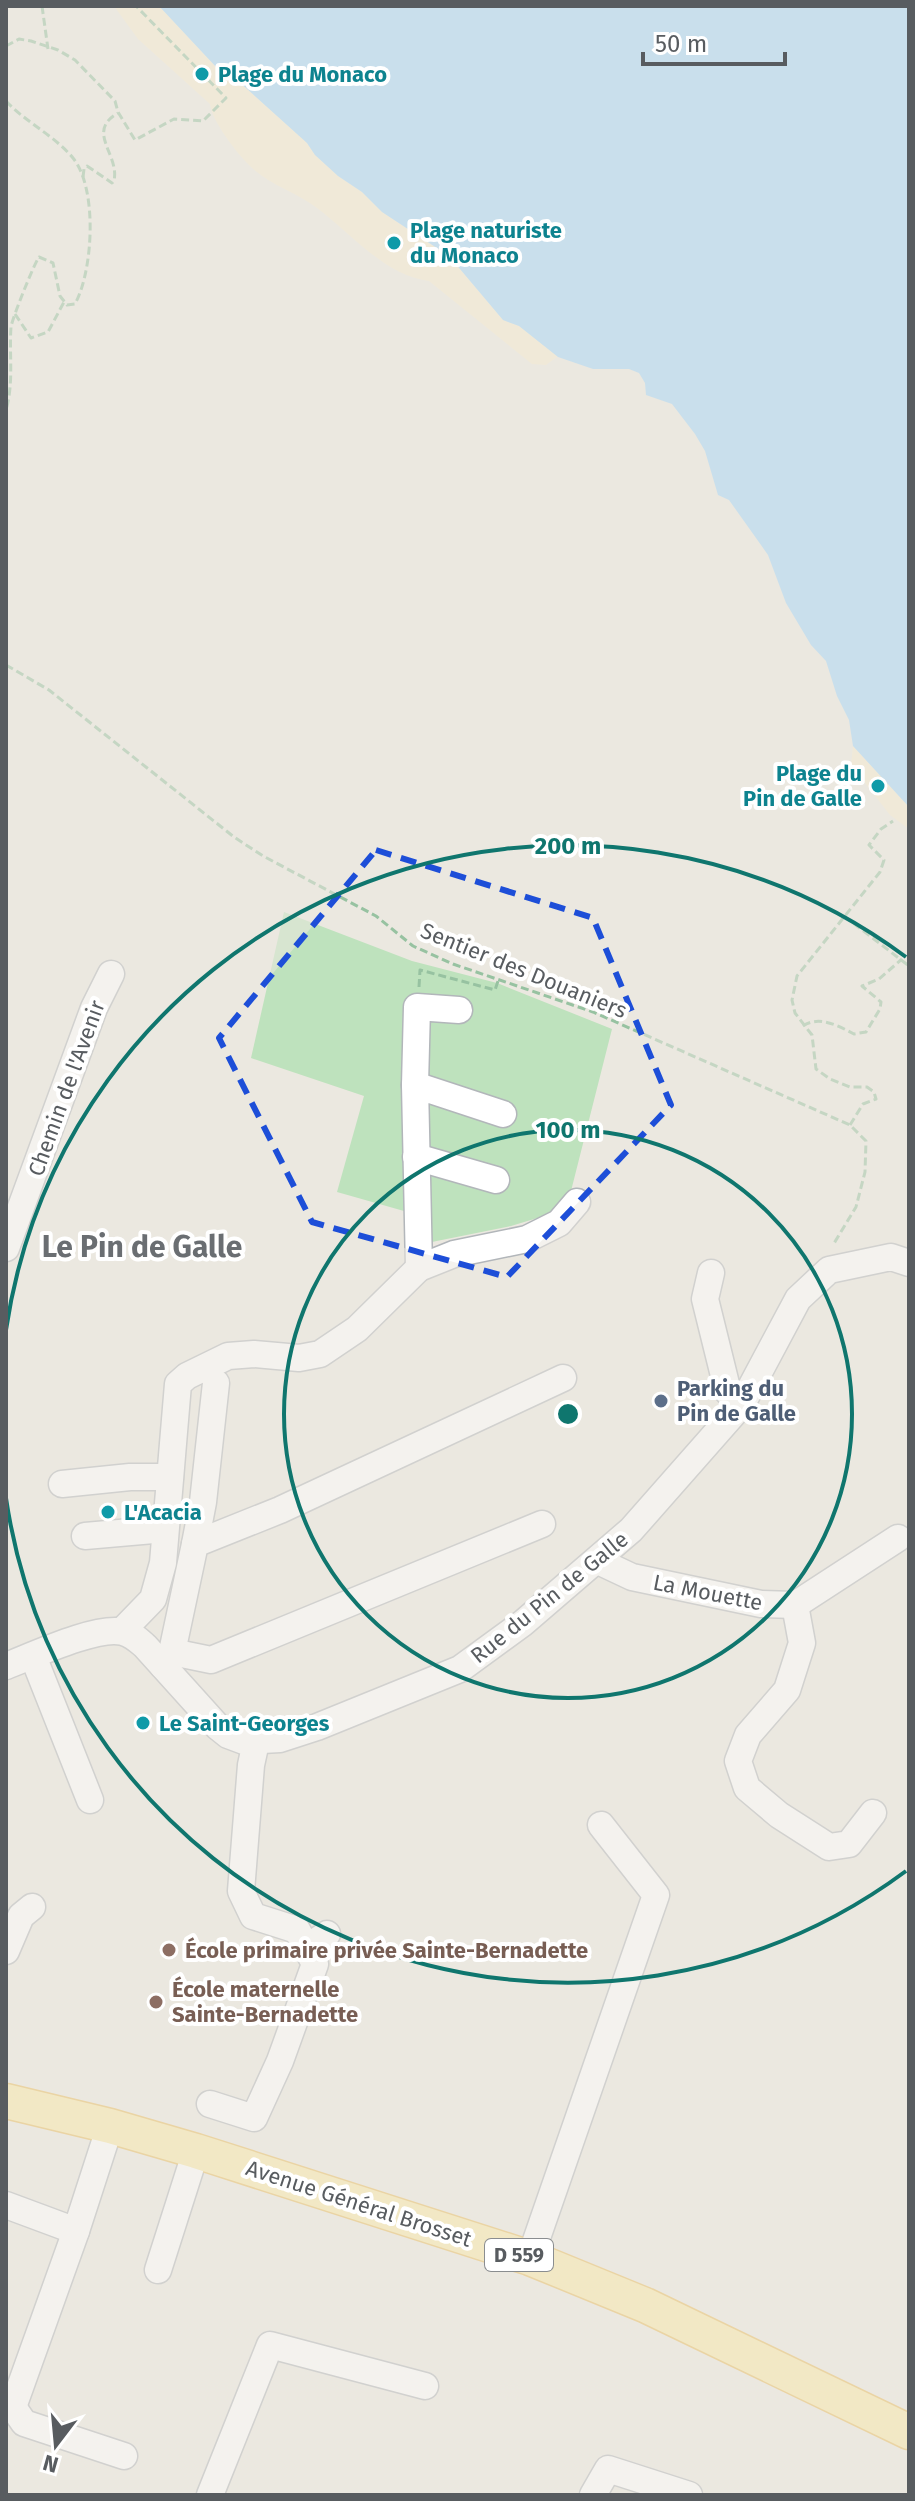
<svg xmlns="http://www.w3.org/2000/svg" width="915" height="2501" font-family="'Fira Sans',sans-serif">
  <rect width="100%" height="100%" fill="#ebe8e0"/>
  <!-- green -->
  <path fill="#bee2bd" d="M284,912l128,49 85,22 115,46 -41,162 -17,22 -43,13 -99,20 -1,-33 -74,-21 27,-96 -113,-38z"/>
  <!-- sand -->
  <g fill="#f7ecce">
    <path d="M114,6h45l58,62 19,11 71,64 8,12 23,21 24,16 20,20 67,44 54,64 16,6 39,30 -12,9 -14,-1 -103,-83c-45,-6 -77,-47 -112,-73 -21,-16 -50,-24 -68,-43 -13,-13 -37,-44 -39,-61l-72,-65z"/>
    <path d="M853,746l56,61v22l-19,-14 -39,-50z"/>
  </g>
  <!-- water -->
  <path fill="#a0d6fa" d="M159,6h750v801l-56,-61 -4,-26 -12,-24 -11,-35 -15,-16 -25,-42 -18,-48 -39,-55 -11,-5 -13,-44 -10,-17 -23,-30 -26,-9 -1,-12 -6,-10 -10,-4h-36l-35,-12 -39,-31 -16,-6 -54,-64 -67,-44 -20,-20 -24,-16 -23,-21 -8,-12 -71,-64 -19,-11z"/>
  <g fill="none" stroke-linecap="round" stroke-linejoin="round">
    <defs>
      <g id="minor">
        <path d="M415,1085l2,-78 42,3"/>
        <path d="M416,1157l80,23"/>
        <path d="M6,1248l88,-240 17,-34"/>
        <path d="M419,1268l-4,-183 88,29"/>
        <path d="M711,1273l-6,26 23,93 14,12"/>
        <path d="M62,1484l68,-7h40"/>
        <path d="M85,1536l80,-7"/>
        <path d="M195,1544l8,-42 13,-119"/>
        <path d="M598,1561l34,16 129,27 34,1 103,-67"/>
        <path d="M795,1605l7,38 -15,47 -39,45 -10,26 9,27 32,27 50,32 20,-3 24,-31"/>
        <path d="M122,1631l31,-32 10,-36 15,-179 9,-8 41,-20 26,-2 45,4 21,-4 37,-25 62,-61 35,-14 73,-15 32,-16 18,-21"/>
        <path d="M172,1652l39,8 331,-136"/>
        <path d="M33,1656l57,144"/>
        <path d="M6,1666c26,-10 92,-41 117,-34 9,2 15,8 22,14l73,81 10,8 16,6 36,-2 37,-12 143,-58 63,-46 108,-93 111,-126 56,-105 31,-29 62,-13 18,6"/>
        <path d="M163,1666l9,-14 23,-108 85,-34 283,-132"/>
        <path d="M306,1948l21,-14"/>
        <path d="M6,1951l15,-35 11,-9"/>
        <path d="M210,2104l44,14 26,-57 35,-97 -18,-34 -44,-14 -12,-25 10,-126 5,-23"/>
        <path d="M6,2205l70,26"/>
        <path d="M530,2258l126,-363 -55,-70"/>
        <path d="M158,2270l38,-119"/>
        <path d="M6,2404l7,3 63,-176 34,-105"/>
        <path d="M13,2407l11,16 100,33"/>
        <path d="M210,2495l60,-150 155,41"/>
        <path d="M593,2495l15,-26 81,26"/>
      </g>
      <path id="major" d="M6,2101l104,25 86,25 334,107 115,47 264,127"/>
    </defs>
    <!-- minor casing -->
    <use href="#minor" stroke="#b2b6ba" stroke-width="29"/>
    <!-- major casing -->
    <use href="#major" stroke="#e9bc5b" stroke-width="37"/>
    <!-- path -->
    <g stroke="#97c2a1" stroke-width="3" stroke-dasharray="8 4" stroke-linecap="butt">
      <path d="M42,6l6,43"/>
      <path d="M6,46l13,-7 12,2 27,9 17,10 40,41 3,11 17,28 39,-21 29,2 23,-23 -90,-92"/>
      <path d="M6,101c18,20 49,35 67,57 25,31 20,113 2,146l-8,1 -7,-9 -7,-33 -14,-6c-5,7 -27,62 -28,70 -2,28 3,55 -5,83"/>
      <path d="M83,177l1,-8 3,-3 25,17 2,-2c6,-27 -29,-49 4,-68"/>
      <path d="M15,314l16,24 17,-6 16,-30"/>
      <path d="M6,665l43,25 185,147 29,19 113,60 37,30 40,18 140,48 257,113 16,16 -1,31 -9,35 -23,38"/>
      <path d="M844,916l65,50"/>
      <path d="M419,987l1,-17 75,20 4,-12"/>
      <path d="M803,1026c16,-11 36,0 51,8l12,-2 14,-23 1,-7 -19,-16 17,-7 23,-20"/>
      <path d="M850,1125l13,-21 13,-5 -2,-7 -7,-5h-17l-20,-8 -14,-10 -4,-34 -17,-22 -3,-13 5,-24 83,-104 4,-12 -15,-15 12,-16 12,-8"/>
    </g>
    <!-- minor -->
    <use href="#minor" stroke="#fff" stroke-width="26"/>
    <!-- major -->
    <use href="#major" stroke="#fae9a5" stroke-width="34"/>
  </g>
  <!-- marked area -->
  <path d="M0 0H915V2501H0ZM376,850l217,68 78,187 -164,172 -195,-55 -93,-184z" fill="#ebe8e0" fill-opacity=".55" fill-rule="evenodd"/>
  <path fill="none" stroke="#1d4ed8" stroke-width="6" stroke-dasharray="16 10" stroke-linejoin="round" d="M376,850l217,68 78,187 -164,172 -195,-55 -93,-184z"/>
  <!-- distance rings -->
  <g fill="none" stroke="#0f766e" stroke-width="4">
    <circle cx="568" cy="1414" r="284"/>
    <path d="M906 1871A568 568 0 0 1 6 1498M6 1330A568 568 0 0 1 906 957"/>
  </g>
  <!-- markers -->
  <g fill="#0f9aa8" stroke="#fff" stroke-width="3">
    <circle cx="202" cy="74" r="8"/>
    <circle cx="394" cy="243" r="8"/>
    <circle cx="878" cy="786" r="8"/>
    <circle cx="108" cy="1512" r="8"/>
    <circle cx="143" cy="1723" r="8"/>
  </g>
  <circle fill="#5c6f8a" stroke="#fff" stroke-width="3" cx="661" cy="1401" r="8"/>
  <g fill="#8d6e63" stroke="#fff" stroke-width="3">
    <circle cx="169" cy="1950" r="8"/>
    <circle cx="156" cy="2002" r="8"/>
  </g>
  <g text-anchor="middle" stroke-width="8" stroke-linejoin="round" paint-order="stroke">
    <!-- shield labels -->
    <rect fill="#fff" stroke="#8a8d90" stroke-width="2" x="485" y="2239" width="68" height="32" rx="6"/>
    <g font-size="20" font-weight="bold" fill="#585c60">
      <text x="519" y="2262">D 559</text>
    </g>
    <!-- culture labels -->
    <g font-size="22" font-weight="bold" fill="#0d838f" stroke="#fff" text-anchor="start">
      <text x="218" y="82">Plage du Monaco</text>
      <text x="410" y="238">Plage naturiste<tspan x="410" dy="25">du Monaco</tspan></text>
      <text x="862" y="781" text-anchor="end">Plage du<tspan x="862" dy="25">Pin de Galle</tspan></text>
      <text x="124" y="1520">L'Acacia</text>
      <text x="159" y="1731">Le Saint-Georges</text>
    </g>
    <!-- street labels -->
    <g font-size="22" fill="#585c60" stroke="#fff">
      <text transform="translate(524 970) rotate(22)" y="8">Sentier des Douaniers</text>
      <text transform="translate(66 1088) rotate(-70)" y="8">Chemin de l'Avenir</text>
      <text transform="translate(708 1592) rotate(11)" y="8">La Mouette</text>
      <text transform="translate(549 1597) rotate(-39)" y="8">Rue du Pin de Galle</text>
      <text transform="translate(359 2203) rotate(18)" y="8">Avenue Général Brosset</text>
    </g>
    <!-- service labels -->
    <g font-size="22" font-weight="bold" fill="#4e5e75" stroke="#fff" text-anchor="start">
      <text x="677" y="1396">Parking du<tspan x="677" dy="25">Pin de Galle</tspan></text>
    </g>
    <!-- education labels -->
    <g font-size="22" font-weight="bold" fill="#785e54" stroke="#fff" text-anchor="start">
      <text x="185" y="1958">École primaire privée Sainte-Bernadette</text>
      <text x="172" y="1997">École maternelle<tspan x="172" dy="25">Sainte-Bernadette</tspan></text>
    </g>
    <!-- district labels -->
    <g font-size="30" font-weight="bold" fill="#6a6e72" stroke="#fff">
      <text x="142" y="1257">Le Pin de Galle</text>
    </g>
  </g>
  <circle cx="568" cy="1414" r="12" fill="#0f766e" stroke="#fff" stroke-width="4"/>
  <g font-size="24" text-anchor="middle" font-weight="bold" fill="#0f766e" stroke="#fff" stroke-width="8" stroke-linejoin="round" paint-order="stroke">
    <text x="568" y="854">200 m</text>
    <text x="568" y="1138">100 m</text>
  </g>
  <!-- border -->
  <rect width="915" height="2501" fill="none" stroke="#585c60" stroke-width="16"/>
  <!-- north arrow -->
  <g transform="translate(56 2445) rotate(196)" stroke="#ffffff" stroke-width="6" paint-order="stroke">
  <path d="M0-6L14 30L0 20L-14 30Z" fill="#585c60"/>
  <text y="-12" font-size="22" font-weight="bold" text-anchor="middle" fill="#585c60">N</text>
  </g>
  <!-- scale -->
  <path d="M643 52v12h142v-12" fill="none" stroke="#585c60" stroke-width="4"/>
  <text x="655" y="52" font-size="24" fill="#585c60" stroke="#ffffff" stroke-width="6" paint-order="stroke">50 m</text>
</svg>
